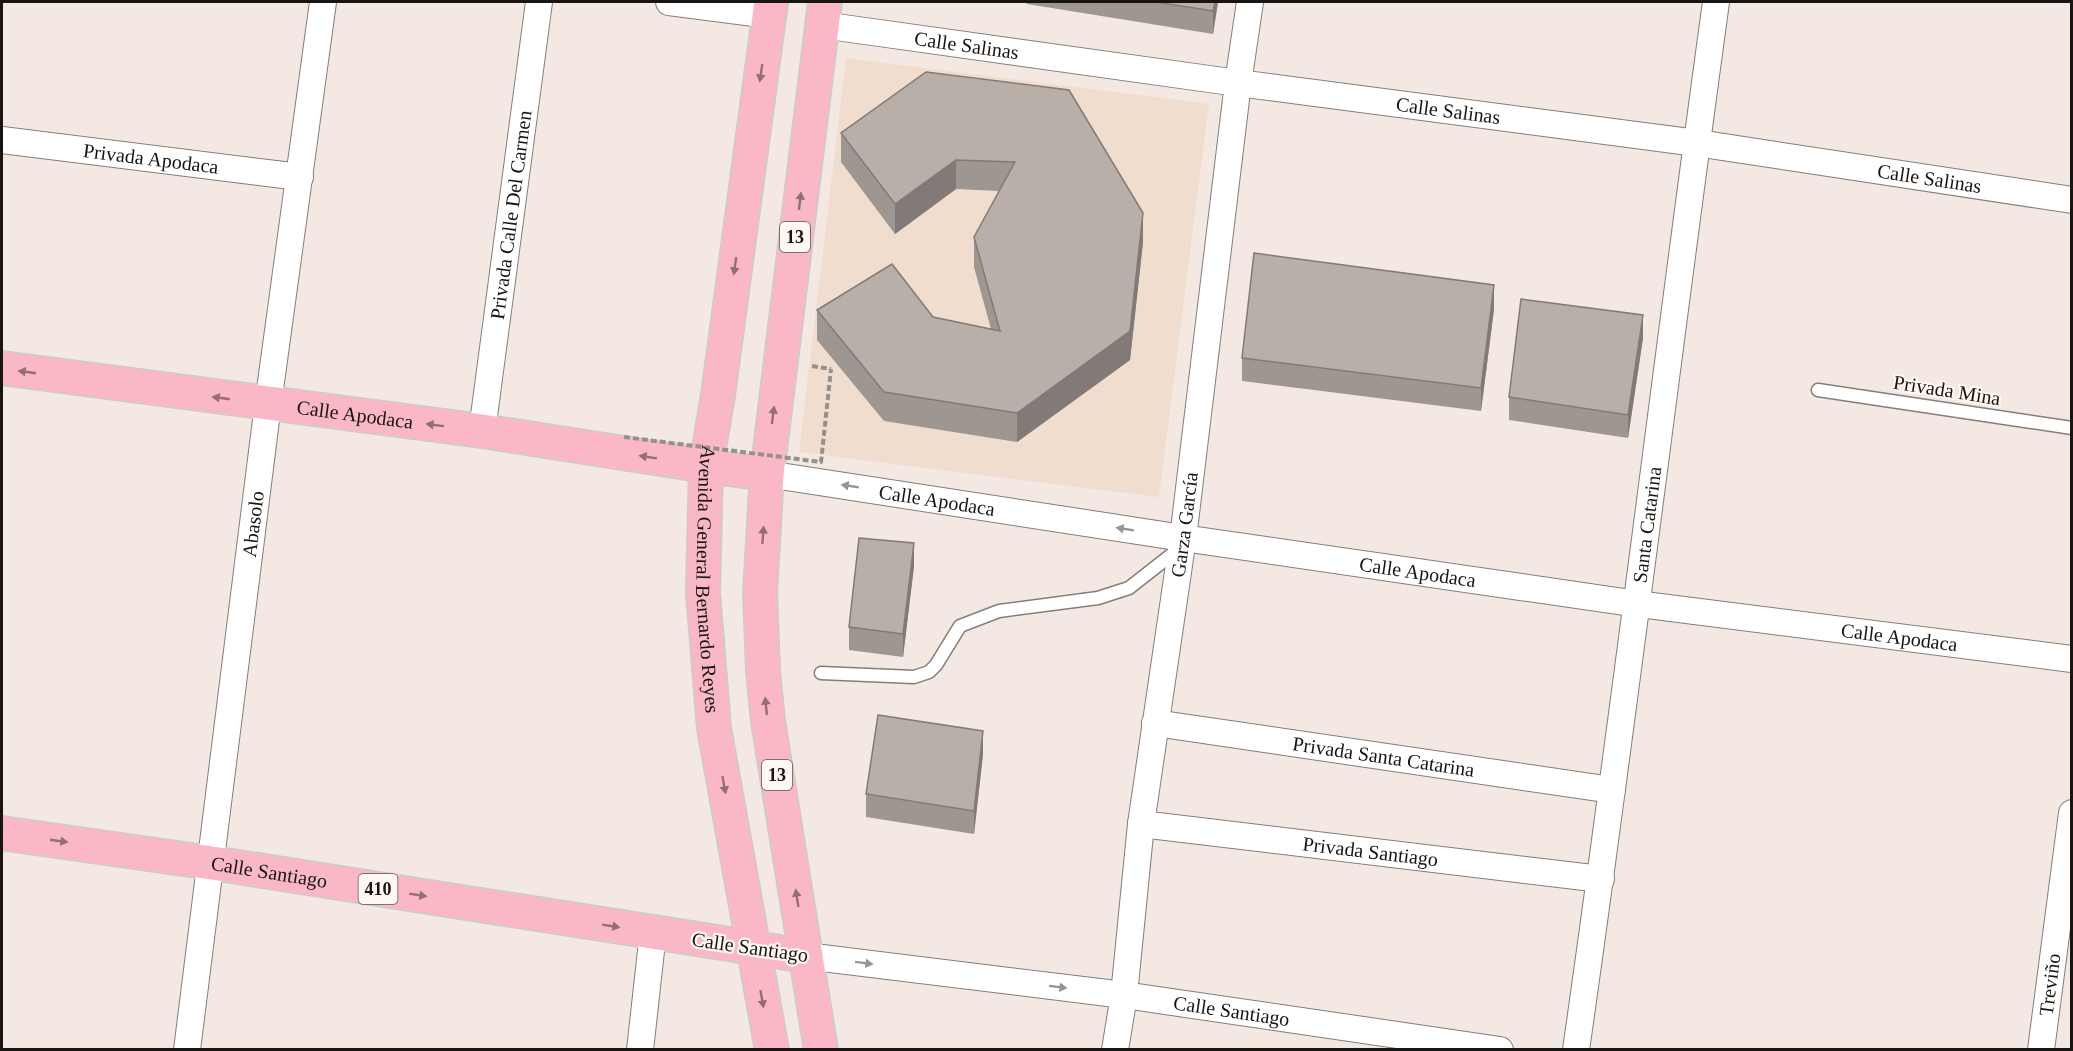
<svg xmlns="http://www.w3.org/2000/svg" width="2073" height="1051" font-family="'Times New Roman',serif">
  <rect width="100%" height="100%" fill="#f3e9e2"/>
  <!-- commercial -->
  <path fill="#f1ddce" d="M846,58l363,46 -50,393 -360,-45z"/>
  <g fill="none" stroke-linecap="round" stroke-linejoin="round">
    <defs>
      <g id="service">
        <path d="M1818,390l254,38"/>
        <path d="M821,673l93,4 15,-5 7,-7 24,-39 39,-15 99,-13 31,-10 51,-40"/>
      </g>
      <g id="minor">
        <path d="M669,2l100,13"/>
        <path id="s1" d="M822,25l416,58 459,60 375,57"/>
        <path id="s2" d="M2,140l298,37"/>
        <path id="s3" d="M482,431l57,-429"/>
        <path id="s4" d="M767,474l416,64 455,66 434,55"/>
        <path id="s5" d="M1155,723l457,67"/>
        <path id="s6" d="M1141,824l460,55"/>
        <path id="s7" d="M806,956l318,39 376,55"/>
        <path id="s8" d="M187,1050l81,-646 55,-402"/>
        <path d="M640,1050l13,-117"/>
        <path id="s9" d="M1115,1050l9,-55 17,-171 42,-286 55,-455 12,-81"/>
        <path id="s10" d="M1576,1050c50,-349 92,-699 140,-1048"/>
        <path id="s11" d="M2041,1050l31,-237"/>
      </g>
      <g id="primary">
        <path id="s12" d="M771,2l-53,393 -12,71 -3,127 11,135 58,322"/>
        <path id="s13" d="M2,368l480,63 224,35 61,8"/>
        <path id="s14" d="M2,833l210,30 594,93"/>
        <path d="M821,1050l-53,-329 -5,-50 -3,-78 7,-119 58,-472"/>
      </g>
    </defs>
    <!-- service casing -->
    <use href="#service" stroke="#857d77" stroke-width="15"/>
    <!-- minor casing -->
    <use href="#minor" stroke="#857d77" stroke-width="28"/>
    <!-- primary casing -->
    <use href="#primary" stroke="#cccbcb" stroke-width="36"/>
    <!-- path -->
    <path stroke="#968f8a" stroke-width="4" stroke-dasharray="6 3" stroke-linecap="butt" d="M812,366l19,3"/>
    <!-- service -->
    <use href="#service" stroke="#fff" stroke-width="12"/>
    <!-- minor -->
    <use href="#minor" stroke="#fff" stroke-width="26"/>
    <!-- primary -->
    <use href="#primary" stroke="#fab8c7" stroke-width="33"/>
    <!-- path-bridge -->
    <path stroke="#968f8a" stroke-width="4" stroke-dasharray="6 3" stroke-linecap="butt" d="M624,437l197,25 10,-93"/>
  </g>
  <!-- wall -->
  <g fill="#9e9690">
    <path d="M1027,2h191l-5,32 -186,-30z"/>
    <path d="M926,72l217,170 -13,118 -113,82 -133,-21 -67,-81v-30l116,7 58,12 -17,-62v-30l25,-46 -43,-2 -61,45 -54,-72v-29z"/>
    <path d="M1494,309l-13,102 -239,-30v-23z"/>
    <path d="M1643,338l-15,100 -119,-18v-23z"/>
    <path d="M914,566l-11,91 -54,-7v-23z"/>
    <path d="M983,754l-9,80 -108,-17v-23z"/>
  </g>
  <!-- shaded-wall -->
  <g fill="#817a76">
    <path d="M1215,2h3l-5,32v-23z"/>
    <path d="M956,160v29l-61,45v-30z"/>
    <path d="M1143,213v29l-13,118 -113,82v-29z"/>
    <path d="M1494,285v24l-13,102v-23z"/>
    <path d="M1643,315v23l-15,100v-23z"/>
    <path d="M914,543v23l-11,91v-23z"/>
    <path d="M983,731v23l-9,80v-23z"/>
  </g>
  <!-- building -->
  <g fill="#b8afa8" stroke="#817a76" stroke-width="1.5">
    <path d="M1156,2h59l-2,9z"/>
    <path d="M926,72l143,18 74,123 -13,118 -113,82 -133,-21 -67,-82 75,-46 41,53 67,14 -26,-94 41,-75 -59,-2 -61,44 -54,-71z"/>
    <path d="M1254,253l240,32 -13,103 -239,-30z"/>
    <path d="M1521,299l122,16 -15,100 -119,-18z"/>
    <path d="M859,538l55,5 -11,91 -54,-7z"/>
    <path d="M878,715l105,16 -9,80 -108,-17z"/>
  </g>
  <!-- one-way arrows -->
  <defs><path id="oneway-solid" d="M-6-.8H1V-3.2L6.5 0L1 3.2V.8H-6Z" transform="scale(1.5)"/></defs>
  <g fill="#946e76">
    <use href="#oneway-solid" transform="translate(761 73) rotate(98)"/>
    <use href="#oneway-solid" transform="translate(800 201) rotate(-83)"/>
    <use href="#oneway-solid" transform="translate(735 266) rotate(98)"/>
    <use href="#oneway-solid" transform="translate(27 372) rotate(-172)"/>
    <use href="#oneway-solid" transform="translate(221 398) rotate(-172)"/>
    <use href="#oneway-solid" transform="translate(773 415) rotate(-83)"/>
    <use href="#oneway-solid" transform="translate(435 425) rotate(-173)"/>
    <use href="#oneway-solid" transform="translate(648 457) rotate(-171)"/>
    <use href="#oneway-solid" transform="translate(763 535) rotate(-86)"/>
    <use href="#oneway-solid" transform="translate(766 706) rotate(-96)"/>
    <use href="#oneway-solid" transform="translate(724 785) rotate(80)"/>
    <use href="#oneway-solid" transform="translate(59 841) rotate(8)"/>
    <use href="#oneway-solid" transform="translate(418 895) rotate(9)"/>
    <use href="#oneway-solid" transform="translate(797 898) rotate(-99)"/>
    <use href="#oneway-solid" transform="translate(611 926) rotate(9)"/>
    <use href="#oneway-solid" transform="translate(762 999) rotate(80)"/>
  </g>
  <g fill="#979594">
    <use href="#oneway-solid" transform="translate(850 486) rotate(-171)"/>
    <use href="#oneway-solid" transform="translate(1125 529) rotate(-171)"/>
    <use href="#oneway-solid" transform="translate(864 963) rotate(7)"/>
    <use href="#oneway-solid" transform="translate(1058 987) rotate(7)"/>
  </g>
  <g text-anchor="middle" stroke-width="4.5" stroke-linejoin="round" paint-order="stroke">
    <!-- shield labels -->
    <g fill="#fff7f1" stroke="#5d5855" stroke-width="1.5">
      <rect x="780" y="222" width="30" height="30" rx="4.5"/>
      <rect x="762" y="760" width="30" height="30" rx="4.5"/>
      <rect x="358.5" y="874" width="39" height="30" rx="4.5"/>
    </g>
    <g font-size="18" font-weight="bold" fill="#171412">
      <text x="795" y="243">13</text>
      <text x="777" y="781">13</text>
      <text x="378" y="895">410</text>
    </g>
    <!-- street labels -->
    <g font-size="20" fill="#171412" stroke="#fff7f1">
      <text dy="7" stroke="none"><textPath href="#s1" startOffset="146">Calle Salinas</textPath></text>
      <text dy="7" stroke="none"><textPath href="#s1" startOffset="632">Calle Salinas</textPath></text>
      <text dy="7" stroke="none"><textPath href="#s2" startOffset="150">Privada Apodaca</textPath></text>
      <text dy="7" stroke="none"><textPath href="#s1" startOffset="1118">Calle Salinas</textPath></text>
      <text dy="7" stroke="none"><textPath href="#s3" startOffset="218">Privada Calle Del Carmen</textPath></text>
      <text transform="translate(1947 390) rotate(9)" y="7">Privada Mina</text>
      <text dy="7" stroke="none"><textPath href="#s13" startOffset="356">Calle Apodaca</textPath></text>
      <text dy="7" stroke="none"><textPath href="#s4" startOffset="172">Calle Apodaca</textPath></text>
      <text dy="7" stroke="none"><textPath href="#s8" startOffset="530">Abasolo</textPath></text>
      <text dy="7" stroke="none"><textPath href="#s9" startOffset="530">Garza García</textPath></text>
      <text dy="7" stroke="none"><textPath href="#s10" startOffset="530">Santa Catarina</textPath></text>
      <text dy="7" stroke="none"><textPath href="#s4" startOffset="658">Calle Apodaca</textPath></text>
      <text dy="7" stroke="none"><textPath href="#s12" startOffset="582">Avenida General Bernardo Reyes</textPath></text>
      <text dy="7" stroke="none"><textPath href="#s4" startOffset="1144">Calle Apodaca</textPath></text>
      <text dy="7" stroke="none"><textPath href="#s5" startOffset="231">Privada Santa Catarina</textPath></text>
      <text dy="7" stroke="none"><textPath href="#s6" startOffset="231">Privada Santiago</textPath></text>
      <text dy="7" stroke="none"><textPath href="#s14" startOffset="270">Calle Santiago</textPath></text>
      <text transform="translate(750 947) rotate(8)" y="7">Calle Santiago</text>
      <text dy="7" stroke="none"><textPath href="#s11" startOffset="66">Treviño</textPath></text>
      <text dy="7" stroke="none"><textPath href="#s7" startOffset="429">Calle Santiago</textPath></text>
    </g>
  </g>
  <!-- border -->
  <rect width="2073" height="1051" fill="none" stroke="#171412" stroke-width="6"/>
</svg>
